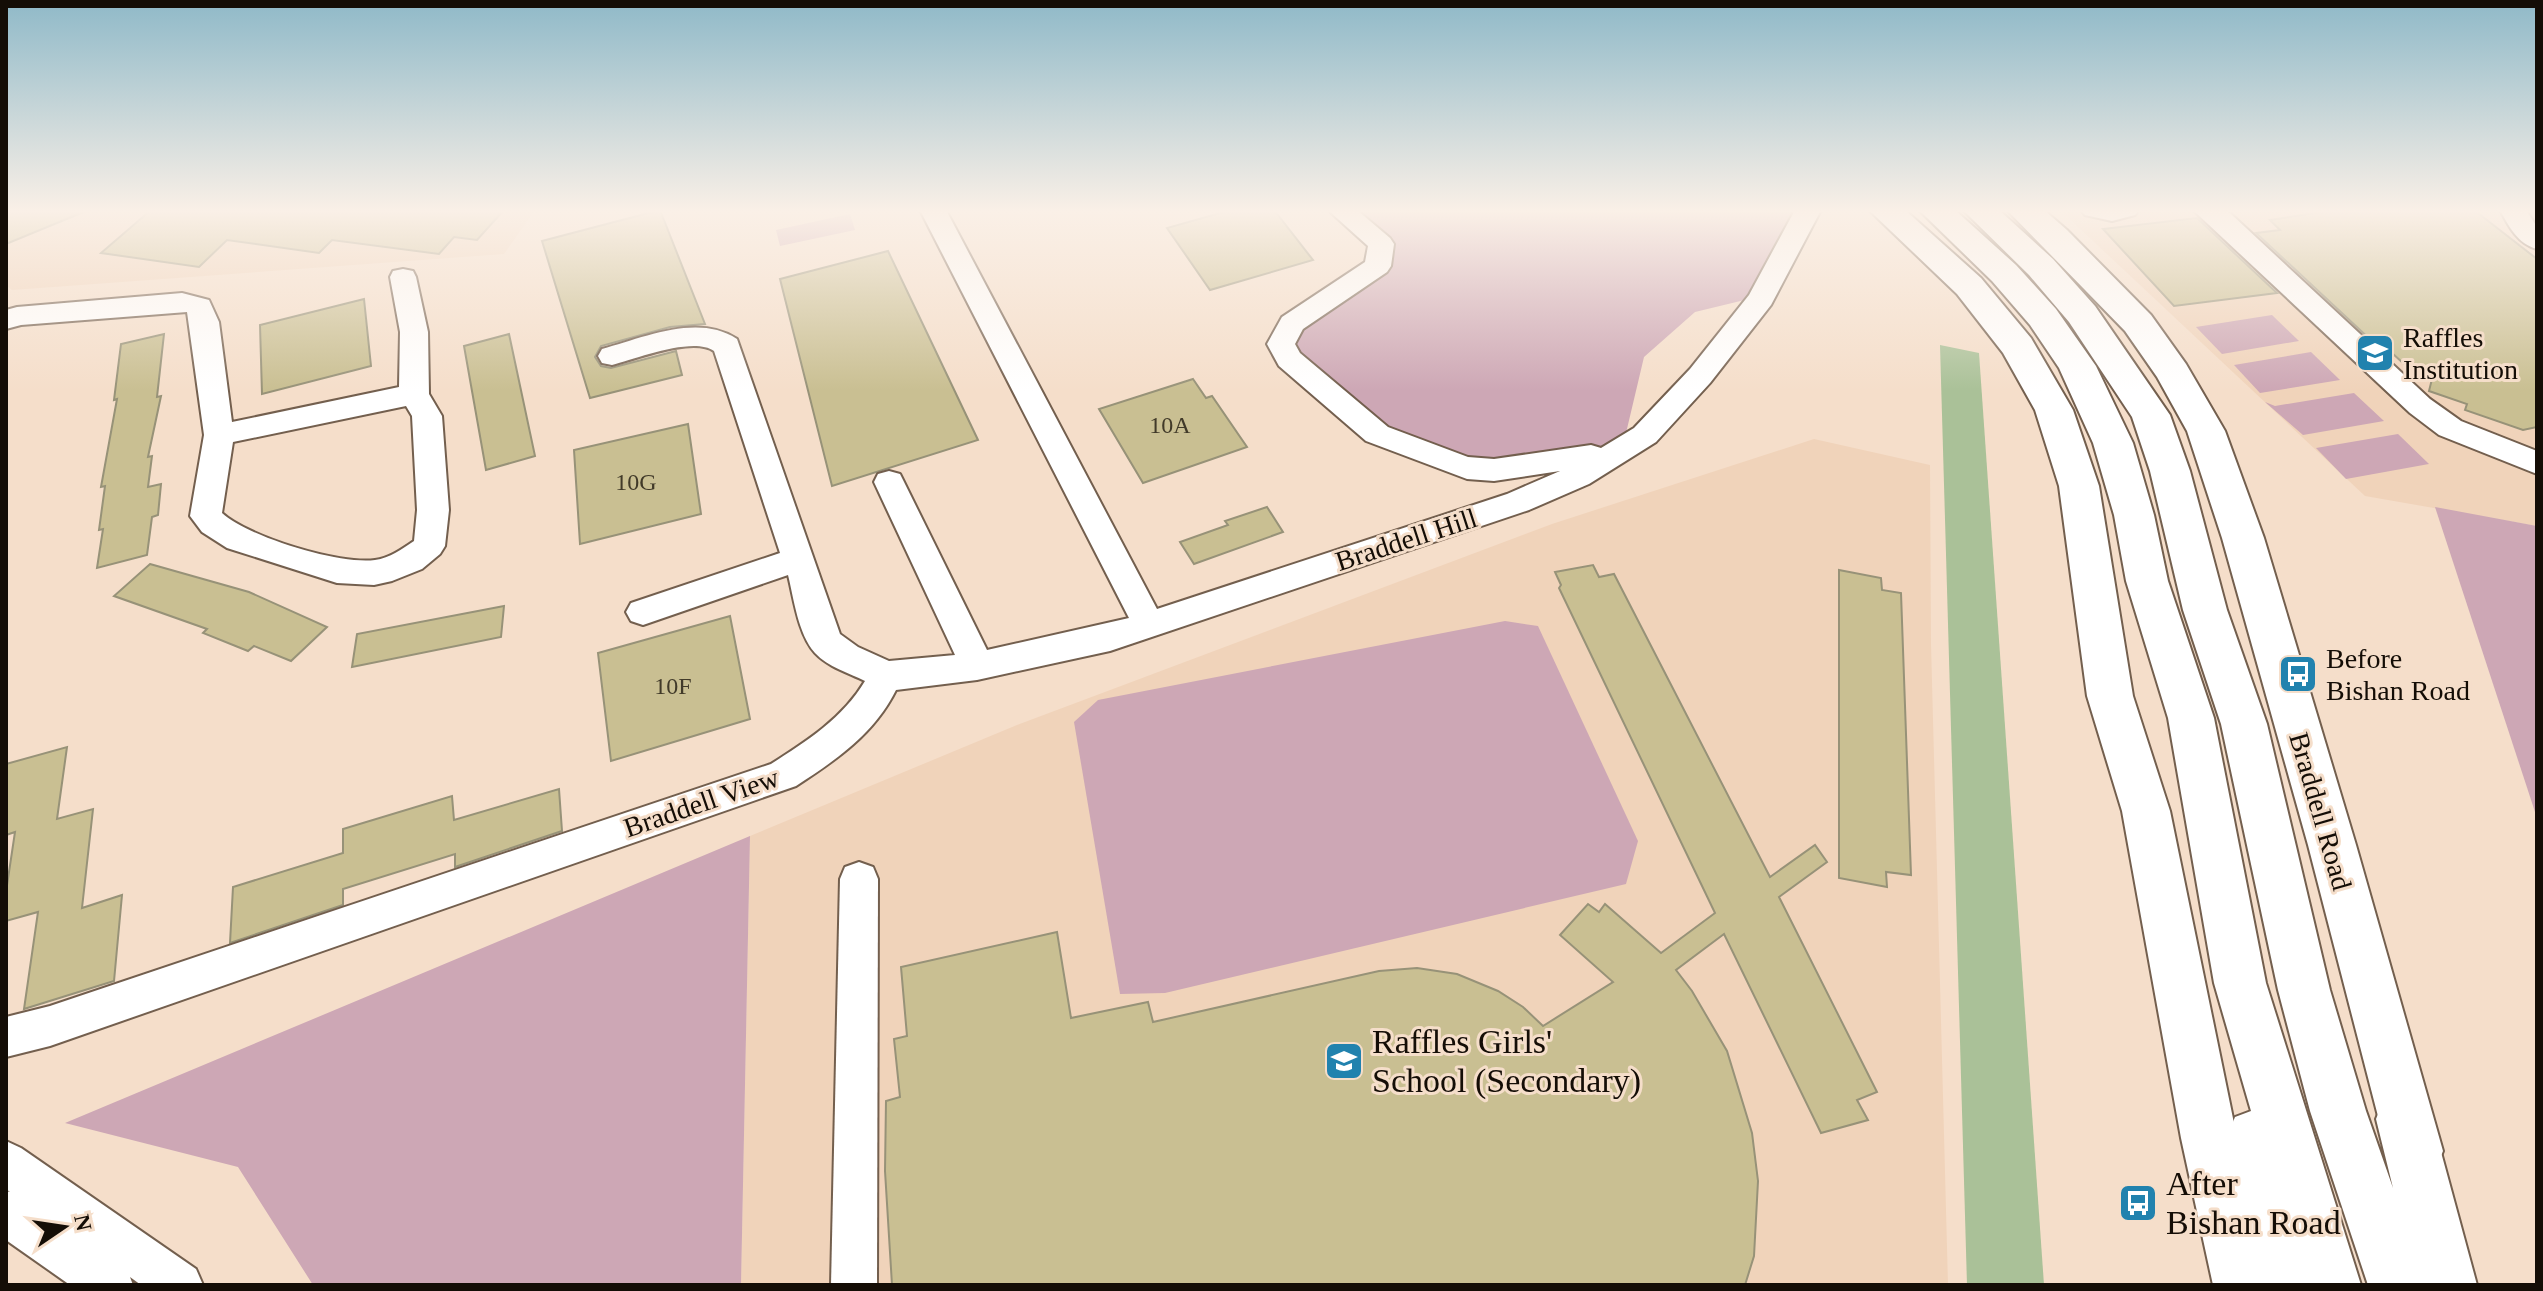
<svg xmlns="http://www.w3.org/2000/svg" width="2543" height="1291" font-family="'Times New Roman',serif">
  <rect width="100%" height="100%" fill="#f5deca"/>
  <!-- built -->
  <g fill="#f0d3ba">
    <path d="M6,210h529l-31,44 -492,36 -6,-5z"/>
    <path d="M2060,210h477v316l-172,-30z"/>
    <path d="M1814,439l116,26 1,179 17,641h-1207l9,-449 267,-111 535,-201z"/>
  </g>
  <!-- green -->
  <g fill="#cda7b5">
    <path d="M1341,210h459l-43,87 -62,15 -51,45 -22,93 -128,20 -117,-36 -88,-75 3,-36 86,-57 3,-22z"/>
    <path d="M850,214l5,16 -75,16 -4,-16z"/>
    <path d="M2272,315l27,26 -77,13 -26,-27z"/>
    <path d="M2311,352l29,28 -80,13 -26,-28z"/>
    <path d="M2354,393l30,28 -81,14 -38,-33 10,4z"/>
    <path d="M2398,434l31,30 -83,15 -30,-31z"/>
    <path d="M2435,507l102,19v292z"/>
    <path d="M1505,621l33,5 100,215 -12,43 -461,109 -45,1 -46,-272 24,-22z"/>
    <path d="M750,836l-9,449h-428l-75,-118 -173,-44z"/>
  </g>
  <!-- water -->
  <path fill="#aac198" d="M1940,345l39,8 65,932h-77z"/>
  <!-- building -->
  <g fill="#c9bf92" stroke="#979278" stroke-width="2">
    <path d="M6,210h80v1l-80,33z"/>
    <path d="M151,210h353l-27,30 -23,-3 -15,17 -107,-14 -13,13 -92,-13 -28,27 -98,-14z"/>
    <path d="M660,210l45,114 -35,3 -69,19 -6,11 6,9 10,2 65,-17 6,24 -92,23 -48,-157z"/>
    <path d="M1231,210h43l39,50 -103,30 -43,-62z"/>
    <path d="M2334,210h140l63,49v168l-14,3 -58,-20 2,-6 -38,-13 3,-12 -18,-6 -34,-31 -6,1 -118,-110 24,-3 -10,-10z"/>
    <path d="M2197,218l80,75 -103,13 -71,-77z"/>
    <path d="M888,251l90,189 -146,46 -52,-207z"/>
    <path d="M364,299l7,67 -109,28 -2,-69z"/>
    <path d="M164,334l-7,63 4,-1 -13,61 4,-1 -4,31 13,-3 -3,31 -6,2 -5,38 -50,13 6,-39 -4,1 6,-44 -4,1 16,-88 -3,1 7,-56z"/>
    <path d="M509,334l26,122 -49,14 -22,-124z"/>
    <path d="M1193,379l13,19 6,-2 35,51 -104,36 -44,-74z"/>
    <path d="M688,424l13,90 -121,30 -6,-94z"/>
    <path d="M1267,507l16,25 -89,32 -14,-22 48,-17 -3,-4z"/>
    <path d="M150,564l99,28 78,35 -36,34 -37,-15 -6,5 -45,-18 4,-4 -93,-33z"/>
    <path d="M1593,565l6,12 15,-3 156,303 45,-32 12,17 -48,35 98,195 -20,8 11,20 -47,13 -97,-199 -48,36 16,21 35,60 25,82 6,48 -4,75 -9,29h-853l-7,-114 1,-70 14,-4 -6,-58 13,-3 -6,-69 156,-35 14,86 77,-16 5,20 226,-51 38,-3 40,6 41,17 25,16 20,19 70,-44 -53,-47 28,-31 11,8 6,-8 56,49 54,-40 -156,-325 2,-3 -6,-13z"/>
    <path d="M1839,570l42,8 1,12 19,3 10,282 -25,-3 1,15 -48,-9z"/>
    <path d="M504,606l-3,31 -149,30 5,-33z"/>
    <path d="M730,616l20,103 -139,42 -13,-108z"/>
    <path d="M67,747l-10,72 36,-10 -11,99 40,-13 -8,86 -90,28 14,-97 -32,9v-29l9,-60 -9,3v-71z"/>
    <path d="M559,789l3,42 -107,36v-13l-112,35v16l-113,38 3,-56 110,-34v-24l109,-33 2,24z"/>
  </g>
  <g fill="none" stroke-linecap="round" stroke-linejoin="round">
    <defs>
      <g id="minor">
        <path d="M920,210h26l211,399 350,-115 53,-23 -66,10 -27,-2 -101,-38 -87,-75 -12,-22 15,-27 83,-55 3,-16 -40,-36h29l33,28 4,6 -3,22 -4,6 -84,57 -8,15 5,9 88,74 80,30 26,2 97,-14 10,3 33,-20 56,-59 59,-74 46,-85h26l-50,95 -61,78 -54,59 -67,42 -60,26 -419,141 -133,29 -81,10c-22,44 -60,70 -100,96l-746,260 -44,11v-40l44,-11 721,-242c36,-23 72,-46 94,-83 -16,-8 -37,-14 -50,-28 -17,-19 -21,-54 -27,-78l-145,50 -12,-4 -5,-9 5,-9 149,-50 -66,-202c-21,-15 -78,8 -102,14l-10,-2 -4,-7 4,-7c41,-11 96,-36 135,-10l103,295 18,13 31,14 66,-6 -81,-173 4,-8 11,-3 11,3 4,8 83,168 142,-32z"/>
        <path d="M2081,210h58l-4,5 -23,6 -27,-6z"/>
        <path d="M2193,210h32l6,4 199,185 31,22 76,30v23l-98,-39 -29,-22z"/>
        <path d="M2500,210h26l11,17v22c-19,-5 -28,-22 -37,-39z"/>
        <path d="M403,269l10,2 3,6 12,55 1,62 13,22 7,94 -4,36 -5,8 -18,15 -30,12 -18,4 -37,-2 -110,-35 -25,-16 -12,-16 14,-81 -17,-123 -166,13 -15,4v-19l11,-3 165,-14 27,7 10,22 13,100 167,-35 1,-55 -10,-55 3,-6zM406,406l6,10 5,94 -3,31c-12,8 -24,17 -39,19 -35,5 -127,-23 -153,-47l11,-71z"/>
        <path d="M859,862l14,5 5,12 -1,406h-46l9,-406 5,-12z"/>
        <path d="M6,1141l15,7 175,121 7,16h-62l-11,-8 3,8h-63l-64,-45v-49l4,1 -4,-3z"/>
      </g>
      <g id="major">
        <path d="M1869,210h36l76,68 50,60 42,72 26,76 34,210 37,115 67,327 36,147h-60l-32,-147 -59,-327 -35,-115 -28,-210 -24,-76 -32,-57 -46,-59z"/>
        <path d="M2007,210h37l23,20 84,85 35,49 39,67 39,107 92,307 87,306 -8,20 -20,8 -20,-8 -8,-20 -79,-306 -86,-307 -35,-107 -30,-54 -32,-46z"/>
      </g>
      <g id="highway">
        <path d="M1919,210h36l61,55 40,44 40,57 37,77 21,72 14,66 46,137 52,265 95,302h-95l-39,-148 8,-20 16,-6 -37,-128 -46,-265 -42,-137 -12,-66 -21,-72 -34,-75 -29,-43 -38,-44z"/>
        <path d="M1963,210h36l54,49 42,47 75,109 20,56 37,139 40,114 63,266 36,121 27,77 -17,-69 8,-20 20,-8 20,8 8,20 45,166h-109l-58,-174 -32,-121 -57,-266 -38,-114 -33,-139 -18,-54 -63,-95 -40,-47z"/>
      </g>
    </defs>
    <!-- minor casing -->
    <use href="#minor" stroke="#735f4e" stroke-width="4"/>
    <!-- major casing -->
    <use href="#major" stroke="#735f4e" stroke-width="4"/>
    <!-- highway casing -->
    <use href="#highway" stroke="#735f4e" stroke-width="4"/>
    <!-- minor -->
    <use href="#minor" fill="#fff" fill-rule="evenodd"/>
    <!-- major -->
    <use href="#major" fill="#fff" fill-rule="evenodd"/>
    <!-- highway -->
    <use href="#highway" fill="#fff" fill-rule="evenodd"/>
  </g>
  <!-- sky -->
  <linearGradient id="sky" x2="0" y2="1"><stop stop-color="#8fb9c8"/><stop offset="0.54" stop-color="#faf0e7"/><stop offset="1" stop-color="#faf0e7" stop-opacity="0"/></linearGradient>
  <rect width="2543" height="391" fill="url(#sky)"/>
  <!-- icons -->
  <defs>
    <symbol id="university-square" viewBox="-11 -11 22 22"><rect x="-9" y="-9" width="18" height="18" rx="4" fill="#2182ae" stroke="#f5deca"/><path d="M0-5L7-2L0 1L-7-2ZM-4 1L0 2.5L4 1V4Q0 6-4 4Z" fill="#fff"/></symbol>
    <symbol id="bus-square" viewBox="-11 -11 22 22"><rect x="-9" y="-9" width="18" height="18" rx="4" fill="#2182ae" stroke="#f5deca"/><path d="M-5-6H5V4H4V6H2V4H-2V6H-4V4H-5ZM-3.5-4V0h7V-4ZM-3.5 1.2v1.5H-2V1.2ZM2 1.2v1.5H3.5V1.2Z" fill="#fff"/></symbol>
    <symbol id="school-square" viewBox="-11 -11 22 22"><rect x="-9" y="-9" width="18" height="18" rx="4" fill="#2182ae" stroke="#f5deca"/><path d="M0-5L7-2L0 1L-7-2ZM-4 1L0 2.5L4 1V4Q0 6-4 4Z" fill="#fff"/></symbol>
  </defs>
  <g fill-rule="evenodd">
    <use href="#university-square" x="2353" y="331" width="44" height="44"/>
    <use href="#bus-square" x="2276" y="652" width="44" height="44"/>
    <use href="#school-square" x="1322" y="1039" width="44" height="44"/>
    <use href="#bus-square" x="2116" y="1181" width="44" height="44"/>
  </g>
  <g text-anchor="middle" stroke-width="6" stroke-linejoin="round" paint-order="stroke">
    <!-- number labels -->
    <g font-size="24" fill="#413a29">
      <text x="1170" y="433">10A</text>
      <text x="636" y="490">10G</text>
      <text x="673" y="694">10F</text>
    </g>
    <!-- poi labels -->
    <g font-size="28" fill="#140d06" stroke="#f5deca" text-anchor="start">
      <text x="2403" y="347">Raffles<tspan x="2403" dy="32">Institution</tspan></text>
      <text x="2326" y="668">Before<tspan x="2326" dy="32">Bishan Road</tspan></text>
    </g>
    <!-- street labels -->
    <g font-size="28" fill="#140d06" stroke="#f5deca">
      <text transform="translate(1406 539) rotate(-18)" y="10">Braddell Hill</text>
      <text transform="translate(701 802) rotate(-19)" y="10">Braddell View</text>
      <text transform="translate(2321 811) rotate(74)" y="10">Braddell Road</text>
    </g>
    <!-- near-poi labels -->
    <g font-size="34" fill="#140d06" stroke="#f5deca" text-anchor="start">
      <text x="1372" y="1053">Raffles Girls'<tspan x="1372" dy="39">School (Secondary)</tspan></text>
      <text x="2166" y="1195">After<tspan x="2166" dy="39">Bishan Road</tspan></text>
    </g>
  </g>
  <!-- border -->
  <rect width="2543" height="1291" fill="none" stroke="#140d06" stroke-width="16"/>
  <!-- north arrow -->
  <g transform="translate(64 1227) rotate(77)" stroke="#f5deca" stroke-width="6" paint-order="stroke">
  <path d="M0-6L14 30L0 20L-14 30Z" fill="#140d06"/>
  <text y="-12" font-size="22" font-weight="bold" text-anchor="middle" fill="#140d06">N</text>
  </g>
</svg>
